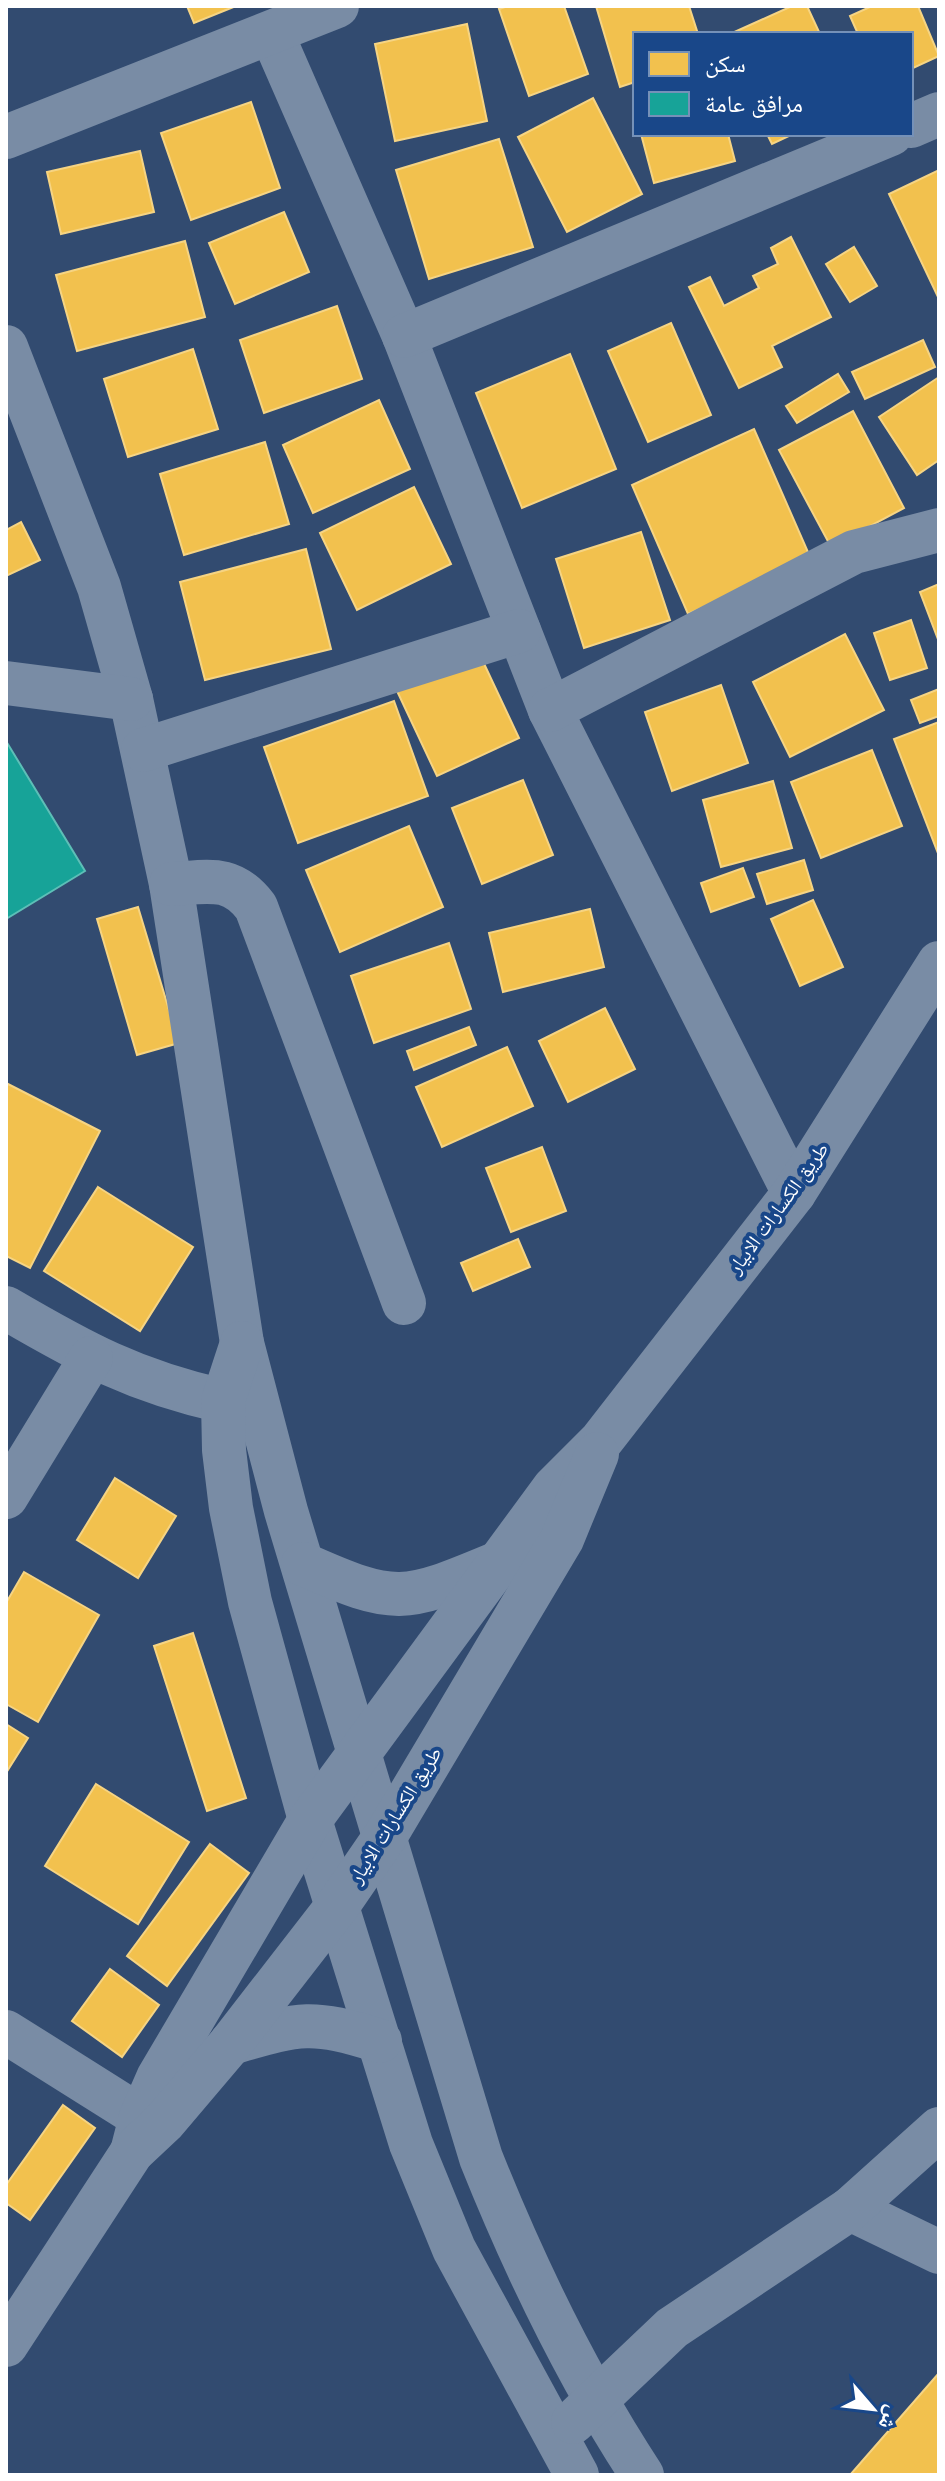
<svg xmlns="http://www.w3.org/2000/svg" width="945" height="2481" font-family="'Open Sans','Noto Naskh Arabic',sans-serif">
  <rect width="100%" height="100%" fill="#324b70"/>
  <!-- homes -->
  <g fill="#f2c14e" stroke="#f6d483" stroke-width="2">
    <path d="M187,6h49l-42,17z"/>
    <path d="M508,6h56l24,68 -59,22 -30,-87z"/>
    <path d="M596,6h93l9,28h-63v48l-15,5z"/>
    <path d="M792,6h15l13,28h-90z"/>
    <path d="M872,6h46l21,50 -28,13v-35h-53l-8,-18z"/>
    <path d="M467,24l20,97 -92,20 -20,-97z"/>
    <path d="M593,98l49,96 -75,38 -49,-95z"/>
    <path d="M251,102l29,86 -89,32 -30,-87z"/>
    <path d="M641,134h87l7,27 -81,22z"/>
    <path d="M767,134h26l-21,10z"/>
    <path d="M499,139l34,108 -104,32 -33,-109z"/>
    <path d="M140,151l14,61 -93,22 -14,-62z"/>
    <path d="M939,170v129l-50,-105z"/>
    <path d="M284,212l25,60 -74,32 -26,-61z"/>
    <path d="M791,237l40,80 -59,29 10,21 -43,21 -50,-101 21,-10 14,29 35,-18 -6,-12 25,-12 -7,-16z"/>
    <path d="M185,241l20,76 -128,34 -21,-76z"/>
    <path d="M854,247l23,39 -27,16 -24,-38z"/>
    <path d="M337,306l25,73 -98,34 -24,-73z"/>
    <path d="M671,323l40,92 -63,27 -40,-91z"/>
    <path d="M923,340l12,27 -70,32 -13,-27z"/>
    <path d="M193,349l25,80 -90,28 -24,-78z"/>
    <path d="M570,354l46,115 -94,39 -46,-115z"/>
    <path d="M838,374l11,18 -52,31 -11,-17z"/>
    <path d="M939,377v83l-22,15 -38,-58z"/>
    <path d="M379,400l31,69 -97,44 -30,-68z"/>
    <path d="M853,411l51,97 -73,39 -52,-97z"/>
    <path d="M754,429l57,130 -123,55 -56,-129z"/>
    <path d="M265,442l24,82 -105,31 -24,-81z"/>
    <path d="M414,487l37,77 -94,46 -37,-77z"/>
    <path d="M21,522l19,38 -34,16v-46z"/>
    <path d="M641,532l29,88 -86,28 -28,-89z"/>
    <path d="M306,549l25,100 -126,31 -25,-98z"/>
    <path d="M939,584v58l-19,-50z"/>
    <path d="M911,620l16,48 -37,12 -16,-47z"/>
    <path d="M845,634l39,76 -94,47 -37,-75z"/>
    <path d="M479,653l40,85 -82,38 -40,-85z"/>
    <path d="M721,685l27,78 -76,28 -27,-79z"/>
    <path d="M939,689v27l-19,7 -9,-23z"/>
    <path d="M394,701l34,95 -130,47 -34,-96z"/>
    <path d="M939,722v134l-45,-117z"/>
    <path d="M872,750l30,76 -81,32 -30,-76z"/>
    <path d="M523,780l30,75 -71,29 -30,-76z"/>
    <path d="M773,781l19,67 -71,19 -18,-67z"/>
    <path d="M409,826l34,81 -103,45 -34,-82z"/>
    <path d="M804,860l9,30 -46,14 -10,-30z"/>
    <path d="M743,868l11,29 -43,15 -10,-29z"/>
    <path d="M813,900l30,67 -43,19 -29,-67z"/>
    <path d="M138,907l41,136 -42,12 -40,-136z"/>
    <path d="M590,909l14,58 -101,25 -14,-59z"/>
    <path d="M449,943l22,66 -97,34 -23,-67z"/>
    <path d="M605,1008l30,61 -67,33 -29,-61z"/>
    <path d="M469,1027l7,18 -62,25 -7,-19z"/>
    <path d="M507,1047l26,59 -91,41 -26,-60z"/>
    <path d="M6,1083l94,48 -70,137 -24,-12z"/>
    <path d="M542,1147l24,64 -55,21 -25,-64z"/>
    <path d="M98,1187l95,60 -53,84 -96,-60z"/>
    <path d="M518,1239l12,28 -57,24 -12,-28z"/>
    <path d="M115,1478l61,38 -38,62 -61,-38z"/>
    <path d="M24,1572l75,43 -61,107 -32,-18v-101z"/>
    <path d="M193,1633l53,165 -39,13 -53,-165z"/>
    <path d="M6,1724l22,14 -22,35z"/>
    <path d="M96,1784l93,58 -51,82 -93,-58z"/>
    <path d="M210,1844l39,29 -82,113 -40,-30z"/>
    <path d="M110,1969l49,36 -37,52 -50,-36z"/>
    <path d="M63,2105l32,23 -65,92 -24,-17v-18z"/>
    <path d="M939,2373v102h-89z"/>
  </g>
  <!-- public -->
  <path fill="#17a398" stroke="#5dbfb7" stroke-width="2" d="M6,741l79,130 -79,48z"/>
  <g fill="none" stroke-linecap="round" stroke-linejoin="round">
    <!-- minor -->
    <g stroke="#798ca5" stroke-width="44">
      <path d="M272,34l132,302 146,374 244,483"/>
      <path d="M911,126l28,-12"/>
      <path d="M6,137l331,-131"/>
      <path d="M404,336l487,-202"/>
      <path d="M6,347l93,240 32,112 40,185 71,459 44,168 195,647c44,110 96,218 161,317"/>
      <path d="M6,683l125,16"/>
      <path d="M550,710l304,-158 85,-22"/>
      <path d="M143,750l376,-119"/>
      <path d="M171,884c37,-2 60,-10 85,23l148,396"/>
      <path d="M6,1308c77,45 128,73 217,93"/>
      <path d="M242,1343l-19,58 1,49 7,58 19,94 60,218 101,324 43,105 123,226"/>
      <path d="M6,1497l85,-139"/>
      <path d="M303,1564c94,42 101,38 195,-1"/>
      <path d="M6,2032l135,85"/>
      <path d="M231,2043c69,-20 79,-24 149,-2"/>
      <path d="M132,2152l9,-35 17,-39 152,-258 244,-332 47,-47 193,-248 145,-230"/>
      <path d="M850,2209l89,43"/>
      <path d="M6,2345l126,-193 32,-30 67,-79 107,-138 48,-70 176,-296 35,-85"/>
      <path d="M573,2422l99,-94 178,-119 89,-80"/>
    </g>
  </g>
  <g text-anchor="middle" stroke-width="8" stroke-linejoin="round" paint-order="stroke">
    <!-- street labels -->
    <g font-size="20" fill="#fff" stroke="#194789">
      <text transform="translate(778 1208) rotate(-54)" y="7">طريق الكسارات الابيار</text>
      <text transform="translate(395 1815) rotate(-58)" y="7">طريق الكسارات الابيار</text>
    </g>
  </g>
  <!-- border -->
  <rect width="945" height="2481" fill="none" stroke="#ffffff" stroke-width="16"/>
  <!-- legend -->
  <rect x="633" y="32" width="280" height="104" fill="#194789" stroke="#7591b8" stroke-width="2"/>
  <rect x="649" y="52" width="40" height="24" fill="#f2c14e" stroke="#7591b8" stroke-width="2"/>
  <text x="705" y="72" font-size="24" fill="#ffffff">سكن</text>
  <rect x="649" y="92" width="40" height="24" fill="#17a398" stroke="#7591b8" stroke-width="2"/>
  <text x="705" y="112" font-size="24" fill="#ffffff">مرافق عامة</text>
  <!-- north arrow -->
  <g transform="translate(873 2409) rotate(118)" stroke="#194789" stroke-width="6" paint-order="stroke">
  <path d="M0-6L14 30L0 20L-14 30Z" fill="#ffffff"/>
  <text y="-12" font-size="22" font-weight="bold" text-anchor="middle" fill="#ffffff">ش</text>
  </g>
</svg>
